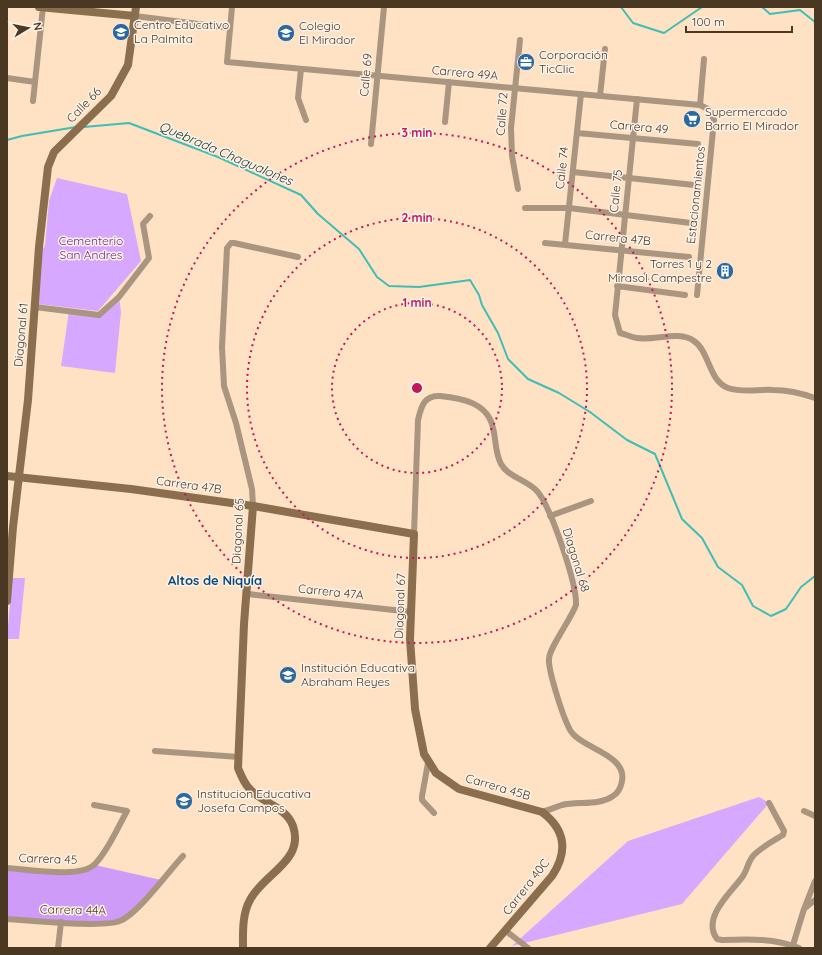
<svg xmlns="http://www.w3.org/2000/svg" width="822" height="955" font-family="Quicksand,sans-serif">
  <rect width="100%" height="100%" fill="#ffe1c3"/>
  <!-- green -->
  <g fill="#d7a8ff">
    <path d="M57,178l70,16 14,67 -43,50 -61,-7 2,-50 6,-8 4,-45z"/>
    <path d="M119,297l2,15 -6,61 -54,-7 8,-55 30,4z"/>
    <path d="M12,578h13l-6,61h-12z"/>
    <path d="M759,797l10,6 -87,101 -170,42 116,-105z"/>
  </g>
  <!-- forest -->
  <path fill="#ce9cf8" d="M95,865l66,15 -40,41 -27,3 -87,-5v-51l65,4z"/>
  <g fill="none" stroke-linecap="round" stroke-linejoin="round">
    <!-- stream -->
    <g stroke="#3ebeb5" stroke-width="2">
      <path d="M621,7l12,16 31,10 38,-26"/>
      <path d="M762,7l8,7 30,-4 15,12"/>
      <path d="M84,127l45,-4 89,34 83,38 17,19 41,35 18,28 12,9 30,1 51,-7 9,15 3,10 16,28 10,26 20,20 31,14 31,19 37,28 28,14 27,65 20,19 16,29 24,18 11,21 18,10 15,-7 15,-22 14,-11"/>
      <path d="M7,140l15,-4 54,-9"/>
    </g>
    <!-- street -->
    <g stroke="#aa9580" stroke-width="6">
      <path d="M232,7l-5,55 473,43 10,5 4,10 -17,175"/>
      <path d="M135,16l95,12"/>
      <path d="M301,69l-3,29 8,22"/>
      <path d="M7,78l28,4"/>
      <path d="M600,96l5,-47"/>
      <path d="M637,99l-22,216 5,18c5,1 11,4 17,5 18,3 42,-8 57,3 16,11 14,39 34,47 15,5 30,1 45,2 15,0 28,3 42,8"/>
      <path d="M33,101l10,-94"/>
      <path d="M700,105l4,-46"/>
      <path d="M445,122l4,-40"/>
      <path d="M577,133l121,11"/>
      <path d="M371,144l13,-137"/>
      <path d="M573,172l121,13"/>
      <path d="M518,189l-6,-33 -1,-28 9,-88"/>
      <path d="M525,208h44l122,15"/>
      <path d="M545,243l144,14"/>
      <path d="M565,244l16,-150"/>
      <path d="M617,286l68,9"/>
      <path d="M35,307l64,8 20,-18 30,-39 -6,-34 7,-8"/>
      <path d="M253,506l-1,-17 -16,-66 -12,-37 -2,-39 5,-99 4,-5h3l64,14"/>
      <path d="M550,516l41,-15"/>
      <path d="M414,534l4,-114c3,-13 6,-25 22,-24 22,2 48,7 53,32 3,11 2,25 8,36 7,13 26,16 36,27 14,16 40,93 39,114 -5,14 -27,43 -27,54 -1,11 16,67 24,75 13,15 54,22 49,47 -1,6 -4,12 -9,15 -14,10 -35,5 -51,9 -6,2 -13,5 -20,7"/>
      <path d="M248,594l164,18"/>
      <path d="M155,751l84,6"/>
      <path d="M428,763l-6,33v4l12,13"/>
      <path d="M769,803l15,28 -1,4c-10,6 -23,13 -30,21 -5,6 -6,14 -10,20 -11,16 -42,41 -26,63l5,1c27,-1 53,-2 77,8"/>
      <path d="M804,811l11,5"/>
      <path d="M7,868c20,1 74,11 88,-4 13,-13 23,-37 32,-53l-33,-6"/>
      <path d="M805,908l10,-8"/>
      <path d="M7,919c22,1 99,10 115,1 18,-9 46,-48 61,-64"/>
      <path d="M506,931l22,17"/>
      <path d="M793,945l11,-36 11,-28"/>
      <path d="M58,948l3,-26"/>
    </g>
    <!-- secondary -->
    <g stroke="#8b6e4e" stroke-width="8">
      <path d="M39,7l96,9"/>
      <path d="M7,476l124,13 122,17 161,28 -4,105 5,70 9,45 12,19 23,16 83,23c24,18 26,40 10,64l-62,72"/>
      <path d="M7,601l6,-74 15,-127 11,-153 9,-80 6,-15 57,-56 17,-31 8,-58"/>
      <path d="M243,948c0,-15 -1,-34 7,-48 13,-26 55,-39 43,-74 -7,-20 -33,-23 -45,-39 -5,-6 -7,-12 -10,-19l6,-144 9,-118"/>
    </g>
  </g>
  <!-- distance rings -->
  <g fill="none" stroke="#c2185b" stroke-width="2" stroke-dasharray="2 4">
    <circle cx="417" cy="388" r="85"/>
    <circle cx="417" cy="388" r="170"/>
    <circle cx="417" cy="388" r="255"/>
  </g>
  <!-- icons -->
  <defs>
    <symbol id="school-disc" viewBox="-11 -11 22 22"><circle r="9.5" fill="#2a689f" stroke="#fcf2e8"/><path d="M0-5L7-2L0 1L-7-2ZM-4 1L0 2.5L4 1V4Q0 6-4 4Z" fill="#fff"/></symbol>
    <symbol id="office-disc" viewBox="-11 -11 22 22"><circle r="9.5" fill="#2a689f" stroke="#fcf2e8"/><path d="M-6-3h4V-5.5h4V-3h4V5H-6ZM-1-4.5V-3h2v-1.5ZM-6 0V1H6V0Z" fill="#fff"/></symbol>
    <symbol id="supermarket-disc" viewBox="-11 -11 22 22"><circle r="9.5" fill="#2a689f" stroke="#fcf2e8"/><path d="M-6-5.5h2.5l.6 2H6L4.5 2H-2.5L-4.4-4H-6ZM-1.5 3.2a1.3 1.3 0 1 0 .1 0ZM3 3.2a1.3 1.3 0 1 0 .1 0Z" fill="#fff"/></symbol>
    <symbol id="building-disc" viewBox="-11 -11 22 22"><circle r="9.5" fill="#2a689f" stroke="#fcf2e8"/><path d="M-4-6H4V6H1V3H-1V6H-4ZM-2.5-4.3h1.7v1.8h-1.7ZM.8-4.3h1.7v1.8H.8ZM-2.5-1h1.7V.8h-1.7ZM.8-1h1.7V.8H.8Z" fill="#fff"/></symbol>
  </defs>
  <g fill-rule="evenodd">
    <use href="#school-disc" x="111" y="22" width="20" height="20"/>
    <use href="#school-disc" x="276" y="23" width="20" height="20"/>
    <use href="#office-disc" x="516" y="52" width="20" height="20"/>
    <use href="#supermarket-disc" x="682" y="109" width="20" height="20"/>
    <use href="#building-disc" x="715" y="261" width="20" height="20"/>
    <use href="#school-disc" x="278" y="665" width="20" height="20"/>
    <use href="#school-disc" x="174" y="791" width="20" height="20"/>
  </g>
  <g text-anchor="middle" stroke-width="3" stroke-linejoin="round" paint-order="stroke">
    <!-- poi labels -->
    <g font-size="12" fill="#4b3823" stroke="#fcf2e8" text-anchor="start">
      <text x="134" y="29">Centro Educativo<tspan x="134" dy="14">La Palmita</tspan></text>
      <text x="299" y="30">Colegio<tspan x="299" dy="14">El Mirador</tspan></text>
      <text x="539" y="59">Corporación<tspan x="539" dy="14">TicClic</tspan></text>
      <text x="705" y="116">Supermercado<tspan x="705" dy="14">Barrio El Mirador</tspan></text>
      <text x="712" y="268" text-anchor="end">Torres 1 y 2<tspan x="712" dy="14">Mirasol Campestre</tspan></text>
      <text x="301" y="672">Institución Educativa<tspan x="301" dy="14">Abraham Reyes</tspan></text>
      <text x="197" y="798">Institucion Educativa<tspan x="197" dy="14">Josefa Campos</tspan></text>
    </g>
    <!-- street labels -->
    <g font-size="12" fill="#4b3823" stroke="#fcf2e8">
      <text transform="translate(465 73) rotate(5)" y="4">Carrera 49A</text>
      <text transform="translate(366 75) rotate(-85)" y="4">Calle 69</text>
      <text transform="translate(84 105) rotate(-46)" y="4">Calle 66</text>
      <text transform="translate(502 114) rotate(-86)" y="4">Calle 72</text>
      <text transform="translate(639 127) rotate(5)" y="4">Carrera 49</text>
      <text transform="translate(562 168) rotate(-84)" y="4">Calle 74</text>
      <text transform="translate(616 191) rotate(-84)" y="4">Calle 75</text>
      <text transform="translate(696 195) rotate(-84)" y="4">Estacionamientos</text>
      <text transform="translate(618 238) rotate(6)" y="4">Carrera 47B</text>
      <text transform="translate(21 335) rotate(-85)" y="4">Diagonal 61</text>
      <text transform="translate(189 485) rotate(8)" y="4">Carrera 47B</text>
      <text transform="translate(238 531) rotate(-87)" y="4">Diagonal 65</text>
      <text transform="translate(576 560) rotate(73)" y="4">Diagonal 68</text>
      <text transform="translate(331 592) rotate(6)" y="4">Carrera 47A</text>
      <text transform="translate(400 606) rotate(-88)" y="4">Diagonal 67</text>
      <text transform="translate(498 787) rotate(16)" y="4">Carrera 45B</text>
      <text transform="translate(48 859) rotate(2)" y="4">Carrera 45</text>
      <text transform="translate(526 887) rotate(-52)" y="4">Carrera 40C</text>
      <text transform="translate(73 910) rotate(1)" y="4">Carrera 44A</text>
    </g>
    <!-- park labels -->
    <g font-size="12" fill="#692992" stroke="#fcf2e8">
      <text x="91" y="245">Cementerio<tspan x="91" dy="14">San Andres</tspan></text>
    </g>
    <!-- water labels -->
    <g font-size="13" font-style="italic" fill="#284341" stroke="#fcf2e8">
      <text transform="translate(226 153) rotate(23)" y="5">Quebrada Chagualones</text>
    </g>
    <!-- neighbourhood labels -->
    <g font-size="13" font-weight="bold" fill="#0b4879" stroke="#fcf2e8">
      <text x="215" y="585">Altos de Niquía</text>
    </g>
  </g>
  <circle cx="417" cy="388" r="6" fill="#c2185b" stroke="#fcf2e8" stroke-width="2"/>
  <g font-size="12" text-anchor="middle" font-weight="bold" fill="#c2185b" stroke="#fcf2e8" stroke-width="3" stroke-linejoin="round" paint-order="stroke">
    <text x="417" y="137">3 min</text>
    <text x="417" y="222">2 min</text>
    <text x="417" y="307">1 min</text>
  </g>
  <!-- border -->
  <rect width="822" height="955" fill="none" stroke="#4b3823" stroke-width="16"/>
  <!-- north arrow -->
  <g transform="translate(28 28) rotate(80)" stroke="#fcf2e8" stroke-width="3" paint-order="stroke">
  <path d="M0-3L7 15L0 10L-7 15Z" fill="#4b3823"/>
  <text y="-6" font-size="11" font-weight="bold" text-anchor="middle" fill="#4b3823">N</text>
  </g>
  <!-- scale -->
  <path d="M686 26v6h106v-6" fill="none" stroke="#4b3823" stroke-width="2"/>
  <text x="692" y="26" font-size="12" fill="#4b3823" stroke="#fcf2e8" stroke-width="3" paint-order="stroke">100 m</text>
</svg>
